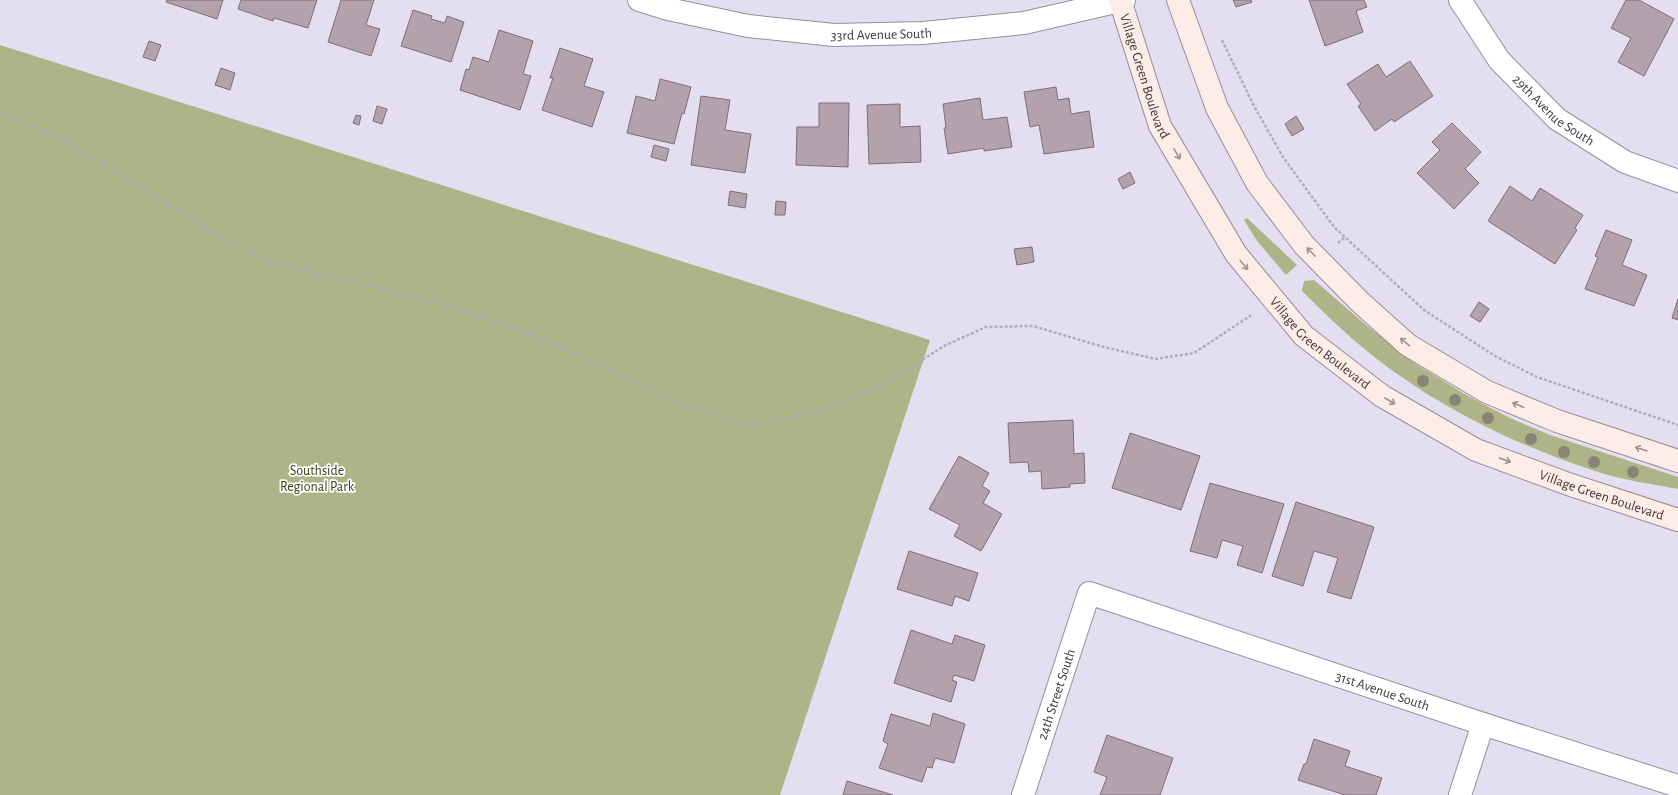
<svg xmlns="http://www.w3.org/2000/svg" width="1678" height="795" font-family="'Alegreya Sans',sans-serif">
  <rect width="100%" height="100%" fill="#e3dff0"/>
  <!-- green -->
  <g fill="#afb488">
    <path d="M0,45l930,295 -150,455h-780z"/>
    <path d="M1247,218l50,47 -11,10 -29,-34 -13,-21z"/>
    <path d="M1314,280l52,45 50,39 52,32 42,22 40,17 128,42v12c-27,-5 -56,-9 -83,-18 -78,-25 -157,-64 -222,-115 -25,-20 -48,-42 -71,-65l2,-10z"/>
  </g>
  <!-- building -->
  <g fill="#b3a2ab" stroke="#7f6e76">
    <path d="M167,0h56l-6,19 -51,-17z"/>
    <path d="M241,0h76l-9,28 -34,-10 -1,3 -35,-12z"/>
    <path d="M341,0h33l-8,25 14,4 -9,27 -43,-14z"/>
    <path d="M1233,0h18l1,2 -16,5z"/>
    <path d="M1309,0h55l3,7 -11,4 7,21 -38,14z"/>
    <path d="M1626,0h13l35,19 -30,57 -26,-14 13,-24 -20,-10z"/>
    <path d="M413,10l19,6 -1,3 14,4 2,-7 17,6 -13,40 -50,-16z"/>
    <path d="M499,30l34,11 -10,33 8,2 -11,34 -60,-20 6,-21 3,1 4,-13 16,5z"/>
    <path d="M149,41l12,4 -6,16 -12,-4z"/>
    <path d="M560,48l33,11 -9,27 20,6 -12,35 -50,-17 11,-32h-3z"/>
    <path d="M1410,61l23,35 -39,26 -2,-3 -17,12 -17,-25 3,-2 -14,-20 31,-20 8,13z"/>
    <path d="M221,68l14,5 -5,17 -15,-5z"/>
    <path d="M660,79l31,8 -7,27 -2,-1 -8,31 -47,-11 9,-37 19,5z"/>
    <path d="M1056,87l2,13 11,-2 2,16 18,-3 5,36 -50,7 -5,-29 -9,2 -6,-35z"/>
    <path d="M701,96l29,4 -5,30 26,4 -6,39 -54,-8z"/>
    <path d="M980,98l3,22 24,-3 5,30 -28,4v-3l-36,6 -4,-26h2l-3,-24z"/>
    <path d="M819,103h30l-1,64 -52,-2 1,-38h22z"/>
    <path d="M900,104v23l20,-1 1,36 -52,2 -2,-59z"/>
    <path d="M377,106l10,3 -5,15 -9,-3z"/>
    <path d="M356,115l5,1 -2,9 -6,-2z"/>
    <path d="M1296,116l8,13 -12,7 -7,-12z"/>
    <path d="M1452,123l29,29 -16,17 14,14 -25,26 -37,-36 23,-23 -8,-8z"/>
    <path d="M654,145l15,4 -3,12 -15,-4z"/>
    <path d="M1130,172l5,11 -12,6 -5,-10z"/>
    <path d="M1510,186l22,15 8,-13 43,27 -8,13 2,2 -22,34 -67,-43z"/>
    <path d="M730,191l17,3 -2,14 -17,-3z"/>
    <path d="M776,201l10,1 -1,13h-10z"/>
    <path d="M1606,230l26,10 -10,25 25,10 -13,31 -49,-17 13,-32 -3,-1z"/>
    <path d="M1032,247l2,15 -17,3 -3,-16z"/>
    <path d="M1678,299v21l-6,-2z"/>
    <path d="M1479,302l10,7 -9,13 -10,-6z"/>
    <path d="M1073,420l1,34 10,-1 1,30 -15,1v3l-28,2 -1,-18 -12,1 -1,-10 -18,1 -2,-40z"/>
    <path d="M1130,433l70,23 -19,54 -69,-22z"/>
    <path d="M959,456l30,17 -7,13 8,5 -7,12 19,11 -21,37 -27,-15 6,-11 -31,-16z"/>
    <path d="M1210,483l74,21 -22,69 -25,-8 6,-19 -21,-6 -5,18 -27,-7z"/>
    <path d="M1296,502l78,25 -23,72 -24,-7 11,-34 -24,-7 -11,35 -31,-10z"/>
    <path d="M909,551l69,22 -9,28 -14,-5 -3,10 -55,-17z"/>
    <path d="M911,630l41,14 3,-9 30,10 -11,36 -20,-6 -2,5 5,2 -6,20 -57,-19z"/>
    <path d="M933,713l32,11 -11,39 -19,-5 -3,10 -5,-1 -5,15 -43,-14 9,-24 -5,-3 8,-27 39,12z"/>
    <path d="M1107,735l66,23 -13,37h-60l7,-18 -13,-5z"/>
    <path d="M1314,739l36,12 -5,15 37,12 -6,17h-31l-47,-15 6,-16h2z"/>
    <path d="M847,781l46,14h-50z"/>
  </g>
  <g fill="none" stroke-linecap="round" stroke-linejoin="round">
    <defs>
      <g id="street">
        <path id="s1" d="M639,0l29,9 80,17 86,9 89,-2 101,-10 100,-23"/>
        <path id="s2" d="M1460,0l39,60 58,59 68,43 53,19"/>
        <path id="s3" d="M1023,795l66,-202 394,131 195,62"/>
        <path d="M1460,795l23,-71"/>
      </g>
      <g id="secondary">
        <path id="s4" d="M1120,0l40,126 76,128 68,82 78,60 94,54 95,35 107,35"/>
        <path d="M1178,0l39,108 40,75 47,62 56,57 48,43 79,47 70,29 121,40"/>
      </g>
    </defs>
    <!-- street casing -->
    <use href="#street" stroke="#9490a0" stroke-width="24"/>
    <!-- secondary casing -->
    <use href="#secondary" stroke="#9490a0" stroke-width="24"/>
    <!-- path -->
    <g stroke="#b0adbb" stroke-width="2.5" stroke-dasharray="3 2" stroke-linecap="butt">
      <path d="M1222,40l32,66 29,51 51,70 90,83 71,46 42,21 141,48"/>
      <path d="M0,112l60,26 165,102 48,23 157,37 89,29 108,48 59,30 65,18 69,-14 60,-24 64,-41 42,-19 47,-1 71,21 52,12 38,-6 59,-39"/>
      <path d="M1338,243l6,-5"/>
    </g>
    <!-- street -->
    <use href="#street" stroke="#fff" stroke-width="22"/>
    <!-- secondary -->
    <use href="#secondary" stroke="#feece6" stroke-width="22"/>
  </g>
  <!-- trees -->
  <g fill="#878675">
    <circle cx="1423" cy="381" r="6"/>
    <circle cx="1455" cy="400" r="6"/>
    <circle cx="1488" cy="418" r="6"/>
    <circle cx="1531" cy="439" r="6"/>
    <circle cx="1564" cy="452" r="6"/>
    <circle cx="1594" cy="462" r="6"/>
    <circle cx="1633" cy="472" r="6"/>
  </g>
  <!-- one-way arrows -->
  <defs><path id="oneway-shaft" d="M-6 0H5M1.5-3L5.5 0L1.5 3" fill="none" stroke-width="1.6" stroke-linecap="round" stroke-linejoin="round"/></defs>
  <g stroke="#9c9292">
    <use href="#oneway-shaft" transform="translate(1177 154) rotate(60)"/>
    <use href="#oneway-shaft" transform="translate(1311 252) rotate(-135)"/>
    <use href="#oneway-shaft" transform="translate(1244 265) rotate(50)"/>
    <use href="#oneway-shaft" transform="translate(1405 342) rotate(-141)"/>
    <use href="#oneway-shaft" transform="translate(1390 401) rotate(30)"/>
    <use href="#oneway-shaft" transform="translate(1518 405) rotate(-157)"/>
    <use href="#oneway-shaft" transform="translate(1641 449) rotate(-162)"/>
    <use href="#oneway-shaft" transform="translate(1505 460) rotate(20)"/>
  </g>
  <g text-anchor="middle" stroke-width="3.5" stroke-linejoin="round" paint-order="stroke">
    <!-- street labels -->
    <g font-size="14" fill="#3a383f" stroke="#fff">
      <text dy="5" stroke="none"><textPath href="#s1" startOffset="246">33rd Avenue South</textPath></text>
      <text dy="5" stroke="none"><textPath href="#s4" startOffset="80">Village Green Boulevard</textPath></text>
      <text dy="5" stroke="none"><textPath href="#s2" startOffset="146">29th Avenue South</textPath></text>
      <text dy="5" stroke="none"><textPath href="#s4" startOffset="404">Village Green Boulevard</textPath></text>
      <text dy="5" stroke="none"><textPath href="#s4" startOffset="728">Village Green Boulevard</textPath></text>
      <text dy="5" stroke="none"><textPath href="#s3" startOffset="522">31st Avenue South</textPath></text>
      <text dy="5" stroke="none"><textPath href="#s3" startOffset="106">24th Street South</textPath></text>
    </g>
    <!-- park labels -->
    <g font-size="14" fill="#3b3e11" stroke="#fff">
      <text x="317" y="475">Southside<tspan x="317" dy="16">Regional Park</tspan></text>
    </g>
  </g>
</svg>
